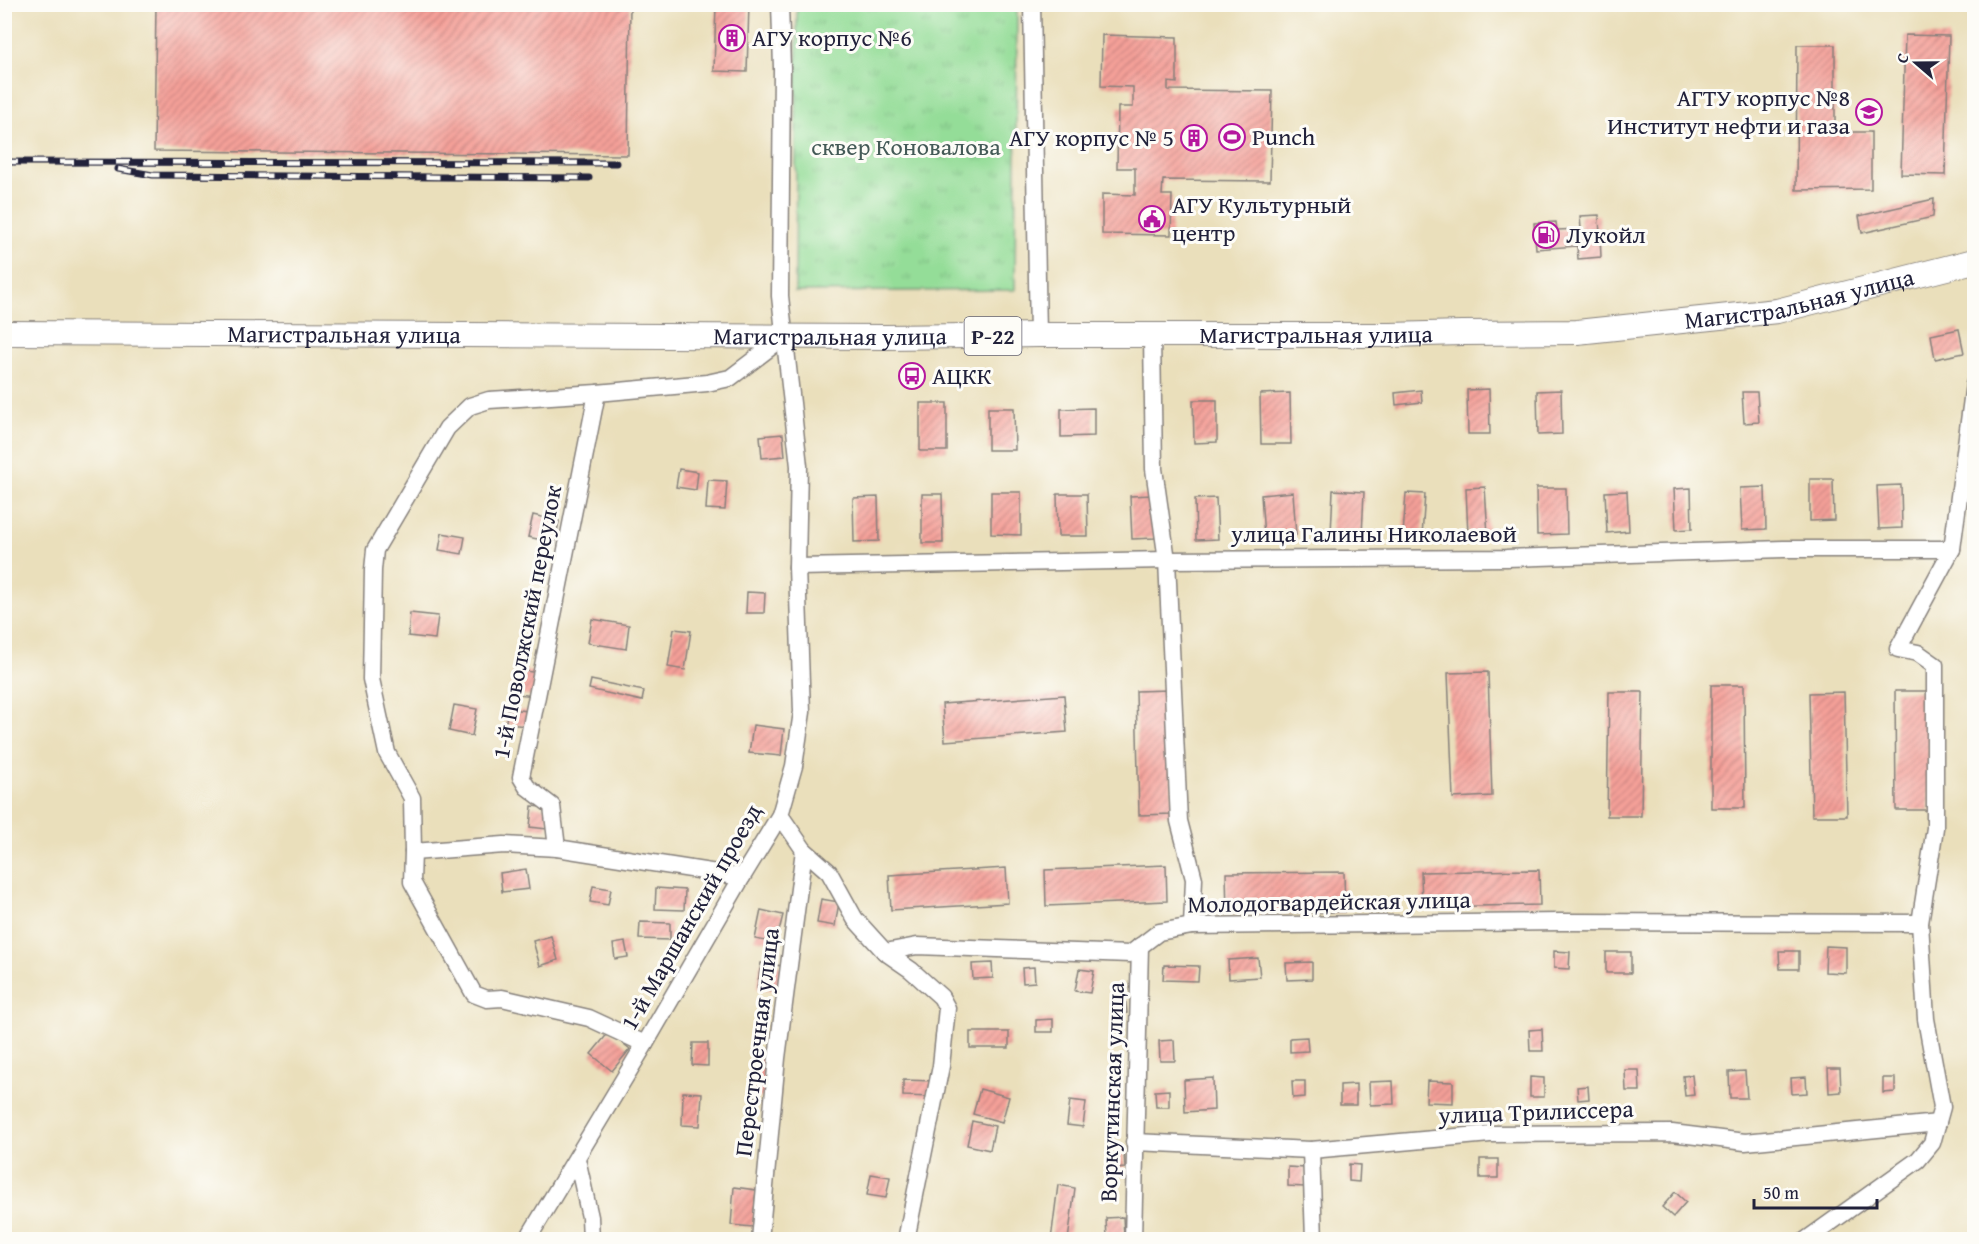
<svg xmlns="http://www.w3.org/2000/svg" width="1979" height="1244" font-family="'Gentium Book Plus',serif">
  <defs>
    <pattern id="park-tufts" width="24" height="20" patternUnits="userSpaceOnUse" patternTransform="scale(1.5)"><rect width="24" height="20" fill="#94dd98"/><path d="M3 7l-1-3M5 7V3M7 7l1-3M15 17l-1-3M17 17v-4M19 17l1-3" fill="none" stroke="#7fbd84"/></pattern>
    <pattern id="building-hatch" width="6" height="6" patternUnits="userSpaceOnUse" patternTransform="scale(1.5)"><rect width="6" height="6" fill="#f5a099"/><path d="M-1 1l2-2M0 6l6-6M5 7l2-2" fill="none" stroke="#c6827e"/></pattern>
  </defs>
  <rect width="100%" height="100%" fill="#fdfcf7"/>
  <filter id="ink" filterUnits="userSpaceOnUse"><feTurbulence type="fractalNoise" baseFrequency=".0167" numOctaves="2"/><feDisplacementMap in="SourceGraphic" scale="12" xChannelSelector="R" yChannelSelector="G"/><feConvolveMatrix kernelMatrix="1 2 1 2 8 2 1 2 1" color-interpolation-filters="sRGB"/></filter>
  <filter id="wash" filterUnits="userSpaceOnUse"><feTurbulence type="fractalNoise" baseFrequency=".008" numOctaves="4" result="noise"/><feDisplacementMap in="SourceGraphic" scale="24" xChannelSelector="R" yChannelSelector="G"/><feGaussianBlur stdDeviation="1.35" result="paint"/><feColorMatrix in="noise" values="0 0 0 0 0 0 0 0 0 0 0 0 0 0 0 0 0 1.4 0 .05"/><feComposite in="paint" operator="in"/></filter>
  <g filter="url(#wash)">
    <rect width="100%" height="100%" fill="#eadfbb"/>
    <!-- park -->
    <path fill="url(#park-tufts)" stroke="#5b806a" stroke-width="1.5" d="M797,5h220l-2,285 -220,2z"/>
    <g id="blocks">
      <!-- building -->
      <g fill="url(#building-hatch)">
        <path d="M156,4h474l-2,151 -474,-4z"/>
        <path d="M716,4h33l-2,68 -33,-1z"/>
        <path d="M1102,35l75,2v46l-9,-1v8l104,1 -2,90 -107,-1 -1,15h10l-1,40 -69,-1v-40l33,1v-27h-18l1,-61h15v-20l-32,-1z"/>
        <path d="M1905,35l44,1 -4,139 -44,-1z"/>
        <path d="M1797,45h38v87h36v57l-75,1z"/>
        <path d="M1934,199l-1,18 -71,16 -3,-17z"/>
        <path d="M1599,215l2,42 -23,2 -1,-13 -41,3 -2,-26 22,-1 1,8 24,-1 -1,-13z"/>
        <path d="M1959,329l5,24 -29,6 -4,-24z"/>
        <path d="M1489,389l1,45h-22l-1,-44z"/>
        <path d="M1421,390l1,12 -26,3 -1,-12z"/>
        <path d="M1561,390l1,44 -24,1 -1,-44z"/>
        <path d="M1742,392h15l2,30 -15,1z"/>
        <path d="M1290,393l1,51h-30l-1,-50z"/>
        <path d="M1193,400h24v42l-23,1z"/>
        <rect x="920" y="403" width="27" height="48"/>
        <path d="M988,408h26l1,42h-27z"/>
        <path d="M1094,408v28l-33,1v-28z"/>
        <path d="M783,434l2,22 -23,2 -2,-22z"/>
        <path d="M679,469l19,3 -2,18 -20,-3z"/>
        <path d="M1810,479h23l1,41 -24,1z"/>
        <path d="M708,480l19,1 -2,29 -19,-1z"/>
        <path d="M1901,485l1,43 -23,1 -2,-43z"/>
        <path d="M1485,487l3,48 -20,1 -2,-48z"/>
        <path d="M1765,487l1,42 -24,1 -2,-42z"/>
        <path d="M1536,488h30l1,46 -30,1z"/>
        <path d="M1691,488l1,41 -16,1 -2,-41z"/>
        <path d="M1333,490l31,2 -2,44 -31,-2z"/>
        <path d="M1627,491l2,40 -22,2 -2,-41z"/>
        <path d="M991,492h30v43l-30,-1z"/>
        <path d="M1293,492l3,43 -32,2 -3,-42z"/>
        <path d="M1406,493l19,1 -3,42 -19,-1z"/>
        <path d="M922,494h20l1,49h-21z"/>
        <path d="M1057,494h30l1,42h-30z"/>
        <path d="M1153,495l2,43 -23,1 -2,-43z"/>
        <path d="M878,497l1,44 -25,1 -1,-44z"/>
        <path d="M1216,498l2,41 -22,1 -1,-41z"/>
        <path d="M4,514h2l3,99 -5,1z"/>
        <path d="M533,515l26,6 -4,22 -27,-6z"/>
        <path d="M442,533l23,4 -3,17 -23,-4z"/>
        <path d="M747,592l18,1 -1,20h-18z"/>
        <path d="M410,613l28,3 -3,23 -27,-3z"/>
        <path d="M592,619l37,6 -3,24 -38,-6z"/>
        <path d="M674,629l17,2 -6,39 -17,-3z"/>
        <path d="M514,669l24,4 -4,23 -24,-3z"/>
        <path d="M1488,672l4,124 -39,2 -5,-125z"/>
        <path d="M591,680l53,11 -2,10 -53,-12z"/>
        <path d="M1711,685h33l1,123h-34z"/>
        <path d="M1169,690l4,124 -34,1 -3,-124z"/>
        <path d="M1895,691h34v119h-33z"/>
        <path d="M1609,692h34l-2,124h-34z"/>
        <path d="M1844,692l3,124h-35l-3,-123z"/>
        <path d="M1064,695l3,37 -122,9 -3,-37z"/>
        <path d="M454,705l23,4 -5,27 -23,-5z"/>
        <path d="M507,709l22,2 -2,15 -21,-2z"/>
        <path d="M753,725l31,4 -3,27 -32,-3z"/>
        <path d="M532,806l17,2 -2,21 -17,-2z"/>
        <path d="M1166,865l1,36 -121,5 -1,-36z"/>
        <path d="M1006,868l2,35 -117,7 -2,-35z"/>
        <path d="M526,869l3,20 -27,3 -2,-19z"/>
        <path d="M1539,870l1,35 -118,2 -1,-35z"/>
        <path d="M1344,872l1,40 -118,2 -1,-41z"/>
        <path d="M593,886l18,3 -3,16 -18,-3z"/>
        <path d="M656,888l29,2 -1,20 -29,-1z"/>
        <path d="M821,899l18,3 -4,24 -18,-3z"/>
        <path d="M761,910l22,5 -7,28 -21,-4z"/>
        <path d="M640,922l30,1v17l-31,-1z"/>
        <path d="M551,936l7,24 -18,6 -7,-25z"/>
        <path d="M625,942l3,15 -13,2 -2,-15z"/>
        <path d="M1826,946l20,1v26l-21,-1z"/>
        <path d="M1554,951l16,1 -1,17 -15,-1z"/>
        <path d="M1779,951h20v18h-19z"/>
        <rect x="1606" y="952" width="25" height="21"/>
        <path d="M1258,958l2,19 -31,2 -1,-19z"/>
        <path d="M1312,962v17l-25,1 -1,-17z"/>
        <path d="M761,963l21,3 -3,25 -22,-3z"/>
        <path d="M992,963l1,15 -20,1 -1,-15z"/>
        <path d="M1164,965l35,1 -1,15 -35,-1z"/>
        <path d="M1034,967l1,15 -12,1 -1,-15z"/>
        <path d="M1079,969l15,2 -4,22 -15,-2z"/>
        <path d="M1126,1002l1,11 -14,2 -1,-11z"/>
        <path d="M1053,1019v13h-17v-12z"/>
        <path d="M1542,1029l1,22h-13l-1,-21z"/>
        <path d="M609,1032l21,17 -18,22 -21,-17z"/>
        <rect x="970" y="1032" width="39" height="16"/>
        <path d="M1307,1037l1,14 -18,1v-14z"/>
        <path d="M1174,1040l1,21h-15l-1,-20z"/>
        <path d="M693,1043h15v23l-16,-1z"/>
        <path d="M758,1056l11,1 -3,41 -11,-1z"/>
        <path d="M1828,1068h12l1,24 -12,1z"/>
        <path d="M1625,1070h14l1,21h-14z"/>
        <path d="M1745,1071l2,27h-17l-1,-26z"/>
        <path d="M1692,1075l2,20 -9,1 -2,-20z"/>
        <path d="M1530,1077l14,1v19h-14z"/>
        <path d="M1806,1077l1,16 -15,1 -1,-16z"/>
        <path d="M1213,1078l1,32 -29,2 -1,-32z"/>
        <path d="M1883,1078h12v14l-12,1z"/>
        <path d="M903,1080l31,1 -1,16 -30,-1z"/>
        <path d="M1292,1081h13v16l-12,1z"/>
        <path d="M1393,1081l1,23 -24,1 -1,-23z"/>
        <path d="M1427,1081l26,1v21l-27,-1z"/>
        <path d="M1356,1084v21h-16v-20z"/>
        <path d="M1588,1086l1,13 -11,1 -1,-13z"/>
        <path d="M980,1089l29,8 -7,25 -29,-8z"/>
        <path d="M1169,1090v17h-13l-1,-16z"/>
        <path d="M683,1092l19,1 -2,33 -18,-1z"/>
        <path d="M1070,1100l16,2 -3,25 -16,-2z"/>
        <path d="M972,1121l23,5 -5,24 -23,-5z"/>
        <path d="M1124,1153l1,15 -12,1 -1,-15z"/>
        <rect x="1480" y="1159" width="18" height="19"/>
        <path d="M1349,1164l11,1 -1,17 -10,-1z"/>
        <path d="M1288,1167l17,1 -1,19 -16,-1z"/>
        <path d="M871,1174l19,3 -4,21 -19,-3z"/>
        <path d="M1058,1185l17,3 -7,52h-17z"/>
        <path d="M734,1187l22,3 -3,37 -22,-2z"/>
        <path d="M1675,1192l11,10 -13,15 -11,-10z"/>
        <path d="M1123,1217l1,21 -17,1 -1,-21z"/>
      </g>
    </g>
  </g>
  <g filter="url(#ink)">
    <use href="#blocks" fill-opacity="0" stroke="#86807b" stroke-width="1.5"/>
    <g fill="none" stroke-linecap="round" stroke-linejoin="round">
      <defs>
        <g id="minor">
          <path d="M1032,4l6,331"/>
          <path d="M1152,336l2,133 13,91 12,261 15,58 -2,47"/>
          <path d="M797,567l370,-7 339,-2 277,-9h169"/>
          <path d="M780,815l24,35 25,22 26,47 30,33 32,-6 213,8 29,-22 33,-6 370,-4 358,1"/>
          <path d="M557,848l-5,-42 -25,-19 -6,-10 76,-384"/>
          <path d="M413,852l-1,30 62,112 13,5 15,-1 87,20 56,26"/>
          <path d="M742,877l-185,-29 -53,-3 -91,7 -1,-54 -25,-45 -16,-74 2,-109 2,-20 72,-122 23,-22 19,-6 108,-7 110,-10 23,-5 54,-41"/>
          <path d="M885,952l26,18 30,27 6,11 -6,58 -35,174"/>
          <path d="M1134,1142l177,8 179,-16 182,-1 73,9 193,-19"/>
          <path d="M1311,1150l3,90"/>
          <path d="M577,1159l13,58 1,23"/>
          <path d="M527,1240l118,-196 97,-167 38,-62 14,-49 8,-54 -5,-145 2,-101 -19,-170 2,-228 -2,-64"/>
          <path d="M760,1240l17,-182 27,-208"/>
          <path d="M1133,1240l7,-294"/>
          <path d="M1806,1240l112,-80 14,-17 10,-36 -16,-88 -6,-96 15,-95v-163l-17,-12 -20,-4 54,-100 22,-165"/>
        </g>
        <g id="highway">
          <path id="s1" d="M4,333l882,4 152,-2h353l71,-2 115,-1 200,-21 197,-50"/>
        </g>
      </defs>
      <!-- minor casing -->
      <use href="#minor" stroke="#86807b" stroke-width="19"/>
      <!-- highway casing -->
      <use href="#highway" stroke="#86807b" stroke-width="26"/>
      <!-- minor -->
      <use href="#minor" stroke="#fff" stroke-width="16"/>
      <!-- highway -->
      <use href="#highway" stroke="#fff" stroke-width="24"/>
      <defs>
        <g id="rail">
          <path d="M4,162l612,1"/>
          <path d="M118,169l35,6 436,3"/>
        </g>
      </defs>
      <!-- rail casing -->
      <use href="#rail" stroke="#22223b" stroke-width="7"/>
      <!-- rail -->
      <use href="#rail" stroke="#fdfcf7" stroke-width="4.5" stroke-dasharray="14" stroke-linecap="butt"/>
    </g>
  </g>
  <!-- icons -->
  <defs>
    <symbol id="building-ring" viewBox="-11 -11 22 22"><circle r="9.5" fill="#fdfcf7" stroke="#b5179e" stroke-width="1.5"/><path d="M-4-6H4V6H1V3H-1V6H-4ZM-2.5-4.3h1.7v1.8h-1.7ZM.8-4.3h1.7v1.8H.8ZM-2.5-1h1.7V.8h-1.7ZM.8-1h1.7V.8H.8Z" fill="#b5179e"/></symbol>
    <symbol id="university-ring" viewBox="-11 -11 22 22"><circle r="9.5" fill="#fdfcf7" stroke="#b5179e" stroke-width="1.5"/><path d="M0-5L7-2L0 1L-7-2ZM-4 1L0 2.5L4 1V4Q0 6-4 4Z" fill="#b5179e"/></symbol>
    <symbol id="stadium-ring" viewBox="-11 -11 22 22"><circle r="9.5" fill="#fdfcf7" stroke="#b5179e" stroke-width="1.5"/><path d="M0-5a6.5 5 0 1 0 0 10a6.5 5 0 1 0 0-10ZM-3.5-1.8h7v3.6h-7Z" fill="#b5179e"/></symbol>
    <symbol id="civic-ring" viewBox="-11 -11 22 22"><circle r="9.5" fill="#fdfcf7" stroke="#b5179e" stroke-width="1.5"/><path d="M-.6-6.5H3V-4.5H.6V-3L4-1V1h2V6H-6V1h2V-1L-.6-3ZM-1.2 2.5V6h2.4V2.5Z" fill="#b5179e"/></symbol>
    <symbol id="fuel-ring" viewBox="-11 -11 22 22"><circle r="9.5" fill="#fdfcf7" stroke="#b5179e" stroke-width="1.5"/><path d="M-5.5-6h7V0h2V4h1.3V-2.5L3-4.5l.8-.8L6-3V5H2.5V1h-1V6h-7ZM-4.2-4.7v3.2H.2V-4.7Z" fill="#b5179e"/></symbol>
    <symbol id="bus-ring" viewBox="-11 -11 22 22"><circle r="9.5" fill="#fdfcf7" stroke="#b5179e" stroke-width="1.5"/><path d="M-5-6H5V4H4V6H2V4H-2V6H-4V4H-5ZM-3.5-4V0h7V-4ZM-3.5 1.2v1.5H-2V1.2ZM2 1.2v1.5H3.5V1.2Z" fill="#b5179e"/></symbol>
  </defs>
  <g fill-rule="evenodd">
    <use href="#building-ring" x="717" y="23" width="30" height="30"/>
    <use href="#university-ring" x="1854" y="97" width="30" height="30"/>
    <use href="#stadium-ring" x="1217" y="122" width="30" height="30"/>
    <use href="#building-ring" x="1179" y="123" width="30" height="30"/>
    <use href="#civic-ring" x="1137" y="204" width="30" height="30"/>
    <use href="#fuel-ring" x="1531" y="220" width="30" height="30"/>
    <use href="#bus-ring" x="897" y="361" width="30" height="30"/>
  </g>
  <g text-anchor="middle" stroke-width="6" stroke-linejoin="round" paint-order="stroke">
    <!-- shield labels -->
    <rect fill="#fdfcf7" stroke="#646373" stroke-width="1.5" x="964.5" y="317" width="57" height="38" rx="4.5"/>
    <g font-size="22" font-weight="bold" fill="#22223b">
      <text x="993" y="344">Р-22</text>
    </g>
    <!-- poi labels -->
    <g font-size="24" fill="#22223b" stroke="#fdfcf7" text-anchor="start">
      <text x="752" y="46">АГУ корпус №6</text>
      <text x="1850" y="106" text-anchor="end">АГТУ корпус №8<tspan x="1850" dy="28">Институт нефти и газа</tspan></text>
      <text x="1252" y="145">Punch</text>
      <text x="1174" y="146" text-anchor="end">АГУ корпус № 5</text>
      <text x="1172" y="213">АГУ Культурный<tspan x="1172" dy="28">центр</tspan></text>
      <text x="1566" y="243">Лукойл</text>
      <text x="932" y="384">АЦКК</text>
    </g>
    <!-- park labels -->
    <g font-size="24" fill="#445a57" stroke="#fdfcf7">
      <text x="906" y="155">сквер Коновалова</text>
    </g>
    <!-- street labels -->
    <g font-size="24" fill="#22223b" stroke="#fdfcf7">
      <text dy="8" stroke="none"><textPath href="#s1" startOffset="1798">Магистральная улица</textPath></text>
      <text dy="8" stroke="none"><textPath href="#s1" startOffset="340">Магистральная улица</textPath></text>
      <text dy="8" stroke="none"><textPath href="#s1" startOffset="1312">Магистральная улица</textPath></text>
      <text dy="8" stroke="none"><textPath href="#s1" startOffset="826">Магистральная улица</textPath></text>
      <text x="1374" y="542">улица Галины Николаевой</text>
      <text transform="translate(527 622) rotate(-79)" y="8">1-й Поволжский переулок</text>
      <text transform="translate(1329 902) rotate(-1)" y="8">Молодогвардейская улица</text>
      <text transform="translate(691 917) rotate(-60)" y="8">1-й Маршанский проезд</text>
      <text transform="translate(757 1042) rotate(-83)" y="8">Перестроечная улица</text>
      <text transform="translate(1112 1092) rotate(-88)" y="8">Воркутинская улица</text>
      <text transform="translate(1536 1112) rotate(-2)" y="8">улица Трилиссера</text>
    </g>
  </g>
  <!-- margin -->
  <rect width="1979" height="1244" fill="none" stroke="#fdfcf7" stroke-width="24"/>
  <!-- north arrow -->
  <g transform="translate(1916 63) rotate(290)" stroke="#fdfcf7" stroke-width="4.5" paint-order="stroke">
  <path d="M0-4.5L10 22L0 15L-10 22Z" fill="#22223b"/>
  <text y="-9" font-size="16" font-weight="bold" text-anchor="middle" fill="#22223b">С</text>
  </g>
  <!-- scale -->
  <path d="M1754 1199v9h123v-9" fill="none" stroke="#22223b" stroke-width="3"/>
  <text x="1763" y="1199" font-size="18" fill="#22223b" stroke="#fdfcf7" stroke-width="4.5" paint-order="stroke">50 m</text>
</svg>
